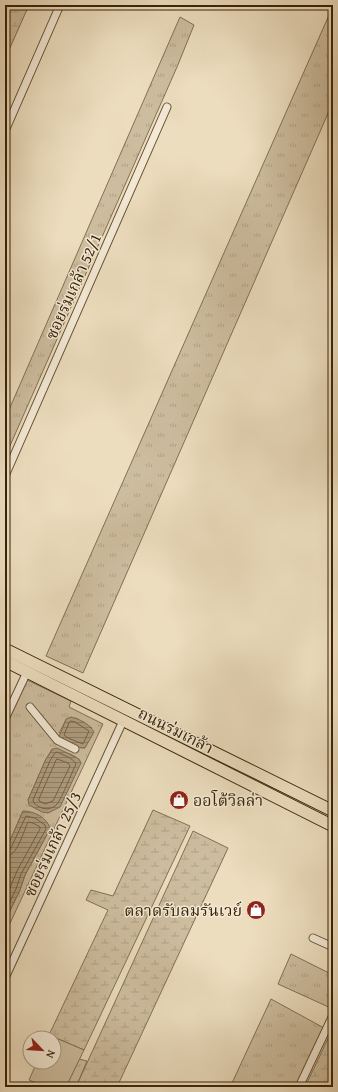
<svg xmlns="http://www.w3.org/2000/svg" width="338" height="1092" font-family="'Gentium Book Plus','Noto Serif Thai',serif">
  <defs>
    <pattern id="grass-tufts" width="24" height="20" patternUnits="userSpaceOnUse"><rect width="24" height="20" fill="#cdbd9f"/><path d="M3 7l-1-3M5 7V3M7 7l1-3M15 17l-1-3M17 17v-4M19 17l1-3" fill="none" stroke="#b1a287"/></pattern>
    <pattern id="wetland-marsh" width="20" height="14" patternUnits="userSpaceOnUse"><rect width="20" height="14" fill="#cdbd9f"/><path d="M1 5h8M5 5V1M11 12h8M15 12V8" fill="none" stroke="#b1a287"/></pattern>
    <pattern id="water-rules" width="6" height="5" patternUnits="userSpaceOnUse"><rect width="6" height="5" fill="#af9e80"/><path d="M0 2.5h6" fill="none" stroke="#8f8067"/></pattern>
  </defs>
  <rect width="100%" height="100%" fill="#ecddbe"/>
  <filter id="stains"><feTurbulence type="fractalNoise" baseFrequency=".005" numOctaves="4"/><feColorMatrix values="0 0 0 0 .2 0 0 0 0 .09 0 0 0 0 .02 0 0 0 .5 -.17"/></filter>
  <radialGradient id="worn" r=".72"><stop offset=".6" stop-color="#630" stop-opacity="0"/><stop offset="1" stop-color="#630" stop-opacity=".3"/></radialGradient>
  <!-- grass -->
  <g fill="url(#grass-tufts)" stroke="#827053" fill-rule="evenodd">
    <path d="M333,6v96l-250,571 -37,-17z"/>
    <path d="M180,17l14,8 -17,42 -172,390v-38z"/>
    <path d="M27,680l44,21 -2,6 34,17 -98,210v-13l15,-31 5,-15 25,-46 -27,-18 -18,41v-127zM76,718l16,10 -33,5 7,-13zM52,749c10,3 24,4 29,14l-53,37 18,-41z"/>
    <path d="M291,954l42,21v34l-55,-25z"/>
    <path d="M271,999l53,29 -28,59h-56l-8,-4z"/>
    <path d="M79,1059l8,2 -11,26h-10z"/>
  </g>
  <!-- wetland -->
  <g fill="url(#wetland-marsh)" stroke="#827053">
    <path d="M5,5h24l-24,54z"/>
    <path d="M153,810l37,16 -106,224 -35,-15 59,-125 -22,-10 5,-10 22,6z"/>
    <path d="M193,831l35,17 -111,239h-41z"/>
    <path d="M333,1028v59h-28z"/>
  </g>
  <!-- pitch -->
  <path fill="#cdbd9f" stroke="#827053" d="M49,1035l35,15 -18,37h-20l-17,-7 8,-18h17v-24h-6z"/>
  <!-- water -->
  <g fill="url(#water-rules)" stroke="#7f6d50">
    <path d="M71,717c8,2 19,7 23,15l-9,16c-8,1 -19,-6 -26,-11l7,-18z"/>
    <path d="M57,748l22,11 2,4 -21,44 -12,6 -6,-1 -13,-7 -1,-5 18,-41 7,-10z"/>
    <path d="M23,811c11,0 25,7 27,18l-25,46 -5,15 -15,31v-69z"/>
  </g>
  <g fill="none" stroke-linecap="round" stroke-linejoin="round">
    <!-- shore -->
    <g stroke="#746044" stroke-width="1">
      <path d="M71,721l4,1 14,9 -6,13 -15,-6 -4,-3 5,-12z"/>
      <path d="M55,753l2,-1c6,3 16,6 19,12 -4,8 -14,34 -19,40 -3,4 -10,6 -15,4 -4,-2 -8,-3 -9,-8l17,-39z"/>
      <path d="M57,759l11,4 2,3 -17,35 -8,3 -6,-3v-2z"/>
      <path d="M5,852l5,-2 16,-34 9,2 10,7 1,4 -25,45 -5,15 -11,23"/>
      <path d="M5,857c13,-1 18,-25 23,-35l5,1 7,4v2l-23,42 -12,29"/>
    </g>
    <defs>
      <g id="minor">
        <path d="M5,131l55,-126"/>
        <path d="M5,476l162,-369"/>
        <path d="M30,707l27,33 18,9"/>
        <path d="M5,719l22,-47"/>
        <path d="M313,938l20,9"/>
        <path d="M5,978l118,-257"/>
        <path d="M299,1087l34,-72"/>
      </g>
      <g id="primary">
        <path d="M5,649l328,162"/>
        <path d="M5,661l328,165"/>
      </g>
    </defs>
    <!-- minor casing -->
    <use href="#minor" stroke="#655235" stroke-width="9"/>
    <!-- primary casing -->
    <use href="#primary" stroke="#382307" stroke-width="13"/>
    <!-- minor -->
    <use href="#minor" stroke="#f3e9d5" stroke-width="7"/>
    <!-- primary -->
    <use href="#primary" stroke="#ecddbe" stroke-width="11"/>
  </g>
  <!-- icons -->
  <defs>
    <symbol id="shop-disc" viewBox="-11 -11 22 22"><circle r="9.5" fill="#8f2418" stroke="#f3e9d5"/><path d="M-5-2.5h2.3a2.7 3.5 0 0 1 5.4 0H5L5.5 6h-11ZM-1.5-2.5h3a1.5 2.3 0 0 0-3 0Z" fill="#fff"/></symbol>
  </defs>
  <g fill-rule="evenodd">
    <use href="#shop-disc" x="168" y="789" width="22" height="22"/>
    <use href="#shop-disc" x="245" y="899" width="22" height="22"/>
  </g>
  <g text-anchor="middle" stroke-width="3" stroke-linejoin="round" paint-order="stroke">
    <!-- street labels -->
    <g font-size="16" fill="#382307" stroke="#f3e9d5">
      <text transform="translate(73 286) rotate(-66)" y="6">ซอยร่มเกล้า 52/1</text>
      <text transform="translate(176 730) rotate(27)" y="6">ถนนร่มเกล้า</text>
      <text transform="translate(52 844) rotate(-65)" y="6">ซอยร่มเกล้า 25/3</text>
    </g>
    <!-- poi labels -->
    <g font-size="16" fill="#382307" stroke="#f3e9d5" text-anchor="start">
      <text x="193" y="806">ออโต้วิลล่า</text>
      <text x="242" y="916" text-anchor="end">ตลาดรับลมรันเวย์</text>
    </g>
  </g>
  <!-- margin -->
  <rect width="338" height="1092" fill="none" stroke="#ecddbe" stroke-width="20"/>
  <rect x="6" y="6" width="326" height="1080" fill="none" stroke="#382307" stroke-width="2"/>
  <rect x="10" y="10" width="318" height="1072" fill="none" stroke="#382307"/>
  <!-- north arrow -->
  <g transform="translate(42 1050) rotate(115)"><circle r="19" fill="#f3e9d5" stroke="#a89a83"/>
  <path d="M0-3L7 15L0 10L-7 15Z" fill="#8f2418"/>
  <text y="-6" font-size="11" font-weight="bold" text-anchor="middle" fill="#382307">N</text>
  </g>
  <rect width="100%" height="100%" filter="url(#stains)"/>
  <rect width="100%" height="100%" fill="url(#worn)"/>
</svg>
